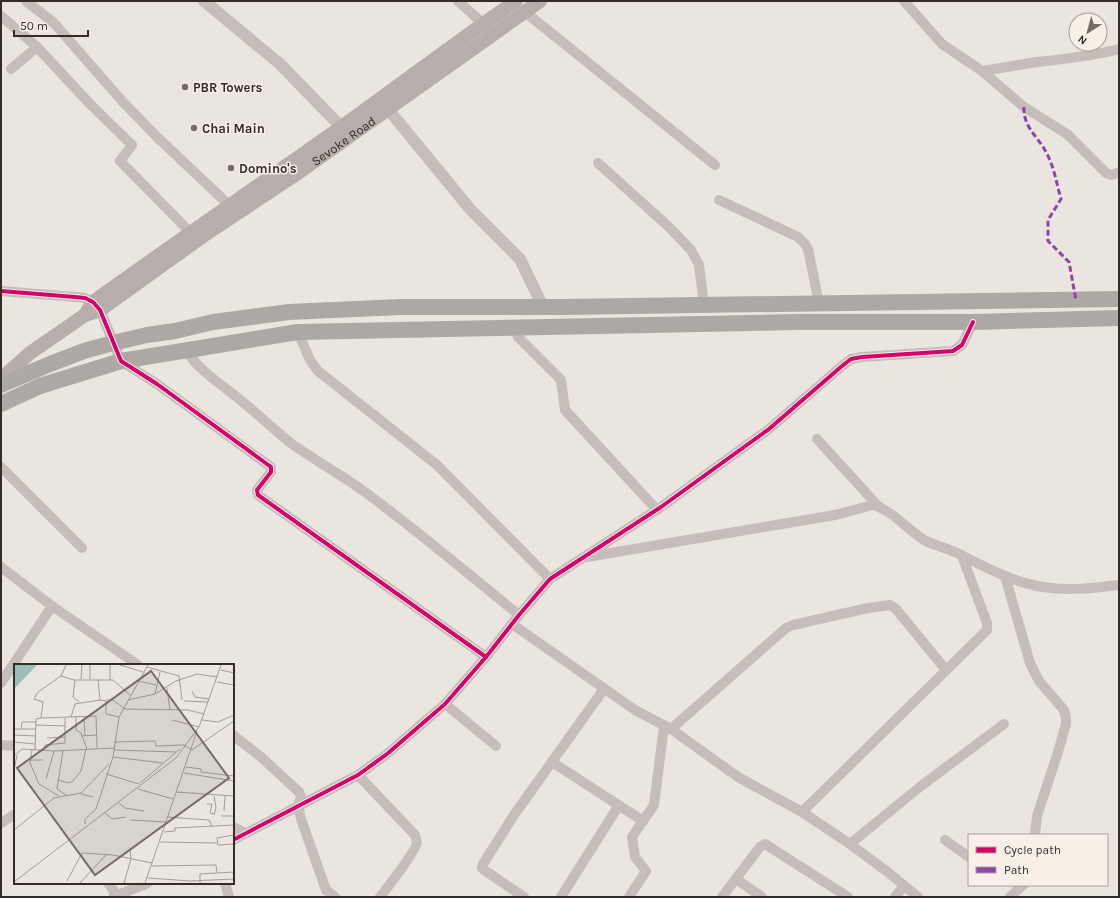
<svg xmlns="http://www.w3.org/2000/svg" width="1120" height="898" font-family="Karla,sans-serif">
  <rect width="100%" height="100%" fill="#ebe5e0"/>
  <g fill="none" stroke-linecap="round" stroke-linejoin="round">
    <!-- minor -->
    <g stroke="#c4bdb9" stroke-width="10">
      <path d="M26,1l28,22 68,78 35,36 72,68"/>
      <path d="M458,1l30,27"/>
      <path d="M904,1l38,43 40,27 42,36 43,27 39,39 6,2 7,-3"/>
      <path d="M525,12l190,153"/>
      <path d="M1,16l36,31 53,57 42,41 -12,16 70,71"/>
      <path d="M11,69l26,-22"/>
      <path d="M982,71c18,-3 36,-6 55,-9 27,-3 55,-6 82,-13"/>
      <path d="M598,163l71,64 22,23 8,15 5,40"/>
      <path d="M719,200l79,37 7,7 3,5 11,54"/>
      <path d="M1,291l74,6 10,1 8,4 7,8 21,51 36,23 114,83v5l-14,18 1,5 228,162"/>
      <path d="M515,327l3,10 43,43 4,30 92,100"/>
      <path d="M298,332l12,28 8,11 119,94 113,114"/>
      <path d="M186,350c13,21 35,34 53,49 18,14 35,31 53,45 24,17 50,31 73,48 53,39 103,82 154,123"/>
      <path d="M817,439l62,68"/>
      <path d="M1,467l81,81"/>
      <path d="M587,557l248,-42 38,-10c21,6 35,26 53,36 10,5 21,7 31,12 26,13 57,30 86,34 25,4 51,1 76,-2"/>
      <path d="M1,567l51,39 86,59"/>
      <path d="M1005,576l25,87 9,18 25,29 2,8v6l-8,28 -21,64 -2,19"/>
      <path d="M512,624l123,86 36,19 67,48 64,35 48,32 39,29 29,24"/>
      <path d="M1,683l51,-77"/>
      <path d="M445,704l51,42"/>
      <path d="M671,729l115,-101 7,-3 75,-17 22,-3 6,4 50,61"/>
      <path d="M233,735l28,22 38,35 2,5 -3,9 3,13 25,71 9,7"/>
      <path d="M1,745l14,1"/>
      <path d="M552,762l91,59"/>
      <path d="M358,775l57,60c0,1 2,6 2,7 0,8 -30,46 -37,55"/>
      <path d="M802,812l185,-182v-7l-25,-67"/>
      <path d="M1,823l14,-9"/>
      <path d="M233,827l13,6"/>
      <path d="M233,840l125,-65 29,-21 58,-50 41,-47 33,-42 31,-36 111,-72 108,-78 73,-63 9,-7 11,-2 91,-6 9,-6 11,-23"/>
      <path d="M945,840l24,17"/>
      <path d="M850,844l71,-58 83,-62"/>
      <path d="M736,879l26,18"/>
      <path d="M108,883l9,12"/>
      <path d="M225,883l4,14"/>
      <path d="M113,897l35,-14"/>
      <path d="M524,897l-40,-27 -2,-2 1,-4 31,-49 90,-126"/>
      <path d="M561,897l58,-92"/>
      <path d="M629,897l17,-26 -11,-14 -3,-20 22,-32 10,-79"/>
      <path d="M722,897l38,-50 5,-3 83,53"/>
      <path d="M895,897l9,-11"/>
      <path d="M1010,897l13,-12"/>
    </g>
    <!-- tertiary -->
    <g stroke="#c4bdb9" stroke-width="12">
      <path d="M204,1l76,63 67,69"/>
      <path d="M388,109l82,100 50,50 23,48"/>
    </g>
    <!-- secondary -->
    <g stroke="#b5aeaa" stroke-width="14">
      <path d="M85,315l8,-13c82,-59 165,-116 247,-174 59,-42 116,-86 176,-127"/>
      <path id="s1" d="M1,379l29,-26 55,-38 15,-5 103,-74 92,-61 245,-174"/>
    </g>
    <!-- trunk -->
    <g stroke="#aea8a4" stroke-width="16">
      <path d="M1,385l49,-21 34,-13 29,-8 34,-8 28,-4 38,-9 76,-10 111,-5h163l556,-8"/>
      <path d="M1,404l39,-18 81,-25 177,-29 498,-10h177l146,-4"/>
    </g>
    <!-- quiet -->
    <path stroke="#8e44ad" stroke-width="3" stroke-dasharray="6 3" stroke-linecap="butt" d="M1024,107c-1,21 15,30 23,47 7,13 10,31 14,45l-13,21v21l21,21 7,38"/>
    <defs>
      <g id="cycleway">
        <path d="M1,291l74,6 10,1 8,4 7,8 21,51 36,23 114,83v5l-14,18 1,5 228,162"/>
        <path d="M233,840l125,-65 29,-21 58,-50 41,-47 33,-42 31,-36 111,-72 108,-78 73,-63 9,-7 11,-2 91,-6 9,-6 11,-23"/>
      </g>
    </defs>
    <!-- cycleway casing -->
    <use href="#cycleway" stroke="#f8efe7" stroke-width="6"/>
    <!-- cycleway -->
    <use href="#cycleway" stroke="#d6006c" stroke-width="4"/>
  </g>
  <!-- markers -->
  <g fill="#756c68" stroke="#f8efe7" stroke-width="1.5">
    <circle cx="185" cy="87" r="4"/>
    <circle cx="194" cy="128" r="4"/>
    <circle cx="231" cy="168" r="4"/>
  </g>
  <g text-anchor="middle" stroke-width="3" stroke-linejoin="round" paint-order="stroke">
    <!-- poi labels -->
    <g font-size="13" font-weight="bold" fill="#352b27" stroke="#f8efe7" text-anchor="start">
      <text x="193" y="92">PBR Towers</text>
      <text x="202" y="133">Chai Main</text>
      <text x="239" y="173">Domino's</text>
    </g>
    <!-- street labels -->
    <g font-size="13" fill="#352b27" stroke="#f8efe7">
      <text dy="5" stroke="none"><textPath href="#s1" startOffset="418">Sevoke Road</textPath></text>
    </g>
  </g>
  <!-- overview -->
  <g transform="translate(14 664)">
    <rect width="220" height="220" fill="#ebe5e0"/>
    <path d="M0,1h23l-23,24z" fill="#9dbdba"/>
    <path fill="none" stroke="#a29b96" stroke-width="1" d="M106,1l23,7M133,3l32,9 3,24M207,6l13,3M47,12l13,4h39l17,15M67,15l1,-14M76,15v-14M84,15l2,21M61,16l-2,17 6,5M96,16v-15M124,17l18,4M203,18l17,3M153,24l3,22M178,27l3,6 14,2M141,30l5,-22M92,36h7l12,9 63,1 16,4M114,36l27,-6 21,-13 21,-7 20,3M170,37l24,1M57,53l4,-13 25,-4 6,1v13l13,3M62,53v13l5,3 6,16M70,53l1,19M27,54l2,-16 -9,-3 4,-7 23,-16 5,-11M158,56l27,7M188,56l16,2 16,-7M22,61l29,1M0,65h22M7,65l1,-7h14M0,71l22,1M67,72l16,-1M33,74l18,-1M0,78l21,2M100,78l41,-1 1,5 28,-1 8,5 42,-29M18,86l-2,13 9,21 20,12M21,86l1,-31 5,-1 55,-2 1,32M100,86l62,2M30,87l1,-6 20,-2v-25M49,87l-6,38 9,6M0,92l8,-7 32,2 60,-3M99,93l50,6M16,96h13M172,103l15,2v3l33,4M0,106l3,-15M170,109l50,8M92,110l33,10M32,115l8,-28M44,116l11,3 4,-2 8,-10 5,-22M126,119l40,-34M124,125l35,10M162,128l58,4M67,130l12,3M200,132l2,11 -2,8M105,139l6,5 19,3M193,140h5l-2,9 4,1M210,147l1,-15M91,149l7,6 14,-2M207,152h13M153,153l42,3 3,7M116,156l36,2M71,160v-5l11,-10 17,-52 6,-40 29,-52M0,166l40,-32 27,-5 28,-29M150,168l11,-1v-3l59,-3M220,171l-17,3 1,7 16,-1M146,178l57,1M138,202l64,-1 1,8 -17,1v9M203,209l17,-1M134,214l42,3 44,-2M53,217l15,-28 31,2 39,8M0,218l162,-124 23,-31 22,-62M66,219l26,-28M110,219l7,-24 -1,-9M131,219l52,-152"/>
    <path fill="#756c68" fill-opacity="0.15" stroke="#756c68" stroke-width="2" d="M137,7l78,107 -134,97 -78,-107z"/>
    <rect width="220" height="220" fill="none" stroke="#352b27" stroke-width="2"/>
  </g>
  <!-- border -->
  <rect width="1120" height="898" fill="none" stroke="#352b27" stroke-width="4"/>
  <!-- legend -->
  <rect x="968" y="834" width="140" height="52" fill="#f8efe7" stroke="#aaa19a"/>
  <rect x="976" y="847" width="20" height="6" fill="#d6006c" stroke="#aaa19a"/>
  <text x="1004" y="854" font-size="12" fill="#352b27">Cycle path</text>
  <rect x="976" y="867" width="20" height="6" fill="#8e44ad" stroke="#aaa19a"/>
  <text x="1004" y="874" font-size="12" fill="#352b27">Path</text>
  <!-- north arrow -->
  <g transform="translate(1088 32) rotate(216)"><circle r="19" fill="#f8efe7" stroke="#aaa19a"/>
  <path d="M0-3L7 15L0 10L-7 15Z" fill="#756c68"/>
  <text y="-6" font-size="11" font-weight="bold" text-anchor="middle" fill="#352b27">N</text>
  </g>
  <!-- scale -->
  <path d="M14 30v6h74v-6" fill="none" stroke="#352b27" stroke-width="2"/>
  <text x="20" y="30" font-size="12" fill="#352b27" stroke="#f8efe7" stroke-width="3" paint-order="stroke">50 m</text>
</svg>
